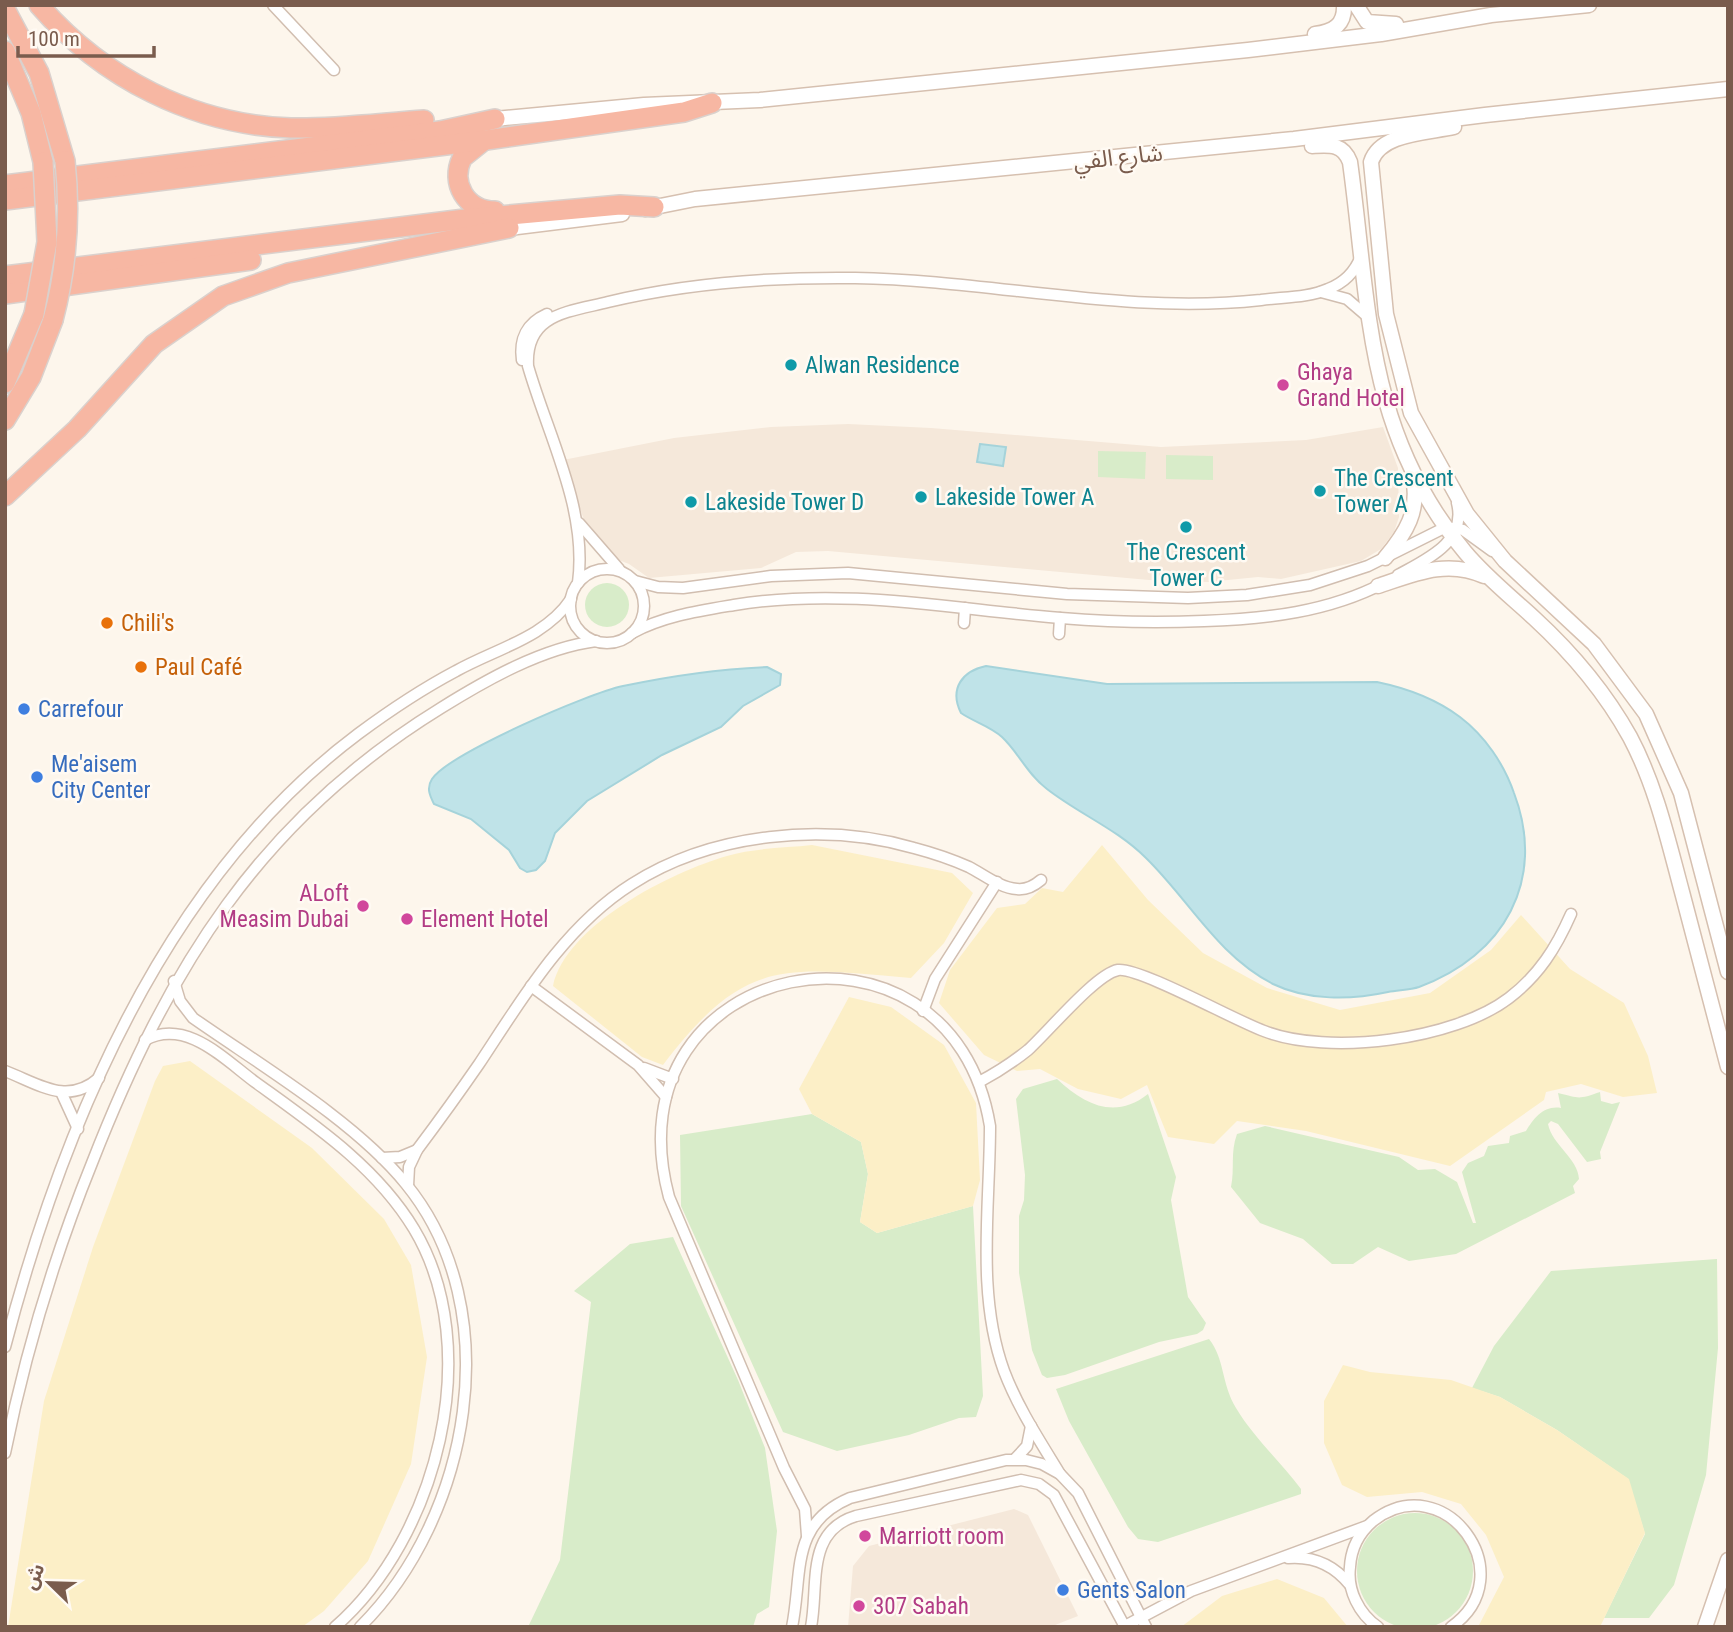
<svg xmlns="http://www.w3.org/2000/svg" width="1733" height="1632" font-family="'Roboto Condensed','Noto Sans Arabic',sans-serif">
  <rect width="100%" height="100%" fill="#fdf6ec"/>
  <!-- residential -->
  <g fill="#f5e8da">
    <path d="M848,424l83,4 230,19 145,-7 77,-13 15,41 1,49 -5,15 -13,17 -20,12 -80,18 -23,-2 -50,5 -59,-2 -321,-29 -32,1 -35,16 -112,10 -20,-14 -18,-7 -21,-20 -27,-77 111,-22 97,-11z"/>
    <path d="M1014,1509l14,6 50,101 -28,11h-202l5,-61 16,-20z"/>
  </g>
  <!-- green -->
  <g fill="#d8ecc9">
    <path d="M1098,451l48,1 -1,27 -47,-2z"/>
    <path d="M1166,455l47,1v24l-47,-1z"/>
    <circle cx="607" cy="605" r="22"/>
    <path d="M1057,1079c28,26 58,41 91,15l28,83 -5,23 17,97 18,26 -3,7 -6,4 -38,8 -94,33 -18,3 -5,-3 -10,-25 -13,-77v-57l5,-16 1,-25 -9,-76 7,-10z"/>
    <path d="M1600,1092l1,9 11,3 8,-2 -20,50 1,7 -14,3 -29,-38 -7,-3 -3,3c4,21 30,34 31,55l-6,7 2,7 -119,61 -47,7 -31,-14 -25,17h-21l-29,-25 -43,-16 -29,-36c4,-19 -1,-34 6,-53l28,-8 134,31 19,13 17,-1 22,13 16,41h3l-14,-51 6,-9 16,-7 4,-10 21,-3 1,-7 16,-5c8,-13 18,-26 35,-23l-3,-15c22,5 19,7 42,-1z"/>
    <path d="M812,1114l49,28 7,32 -8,48 17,11 96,-27 10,190 -7,21 -17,1 -50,17 -72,16 -54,-19 -102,-226 -1,-71z"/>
    <path d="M673,1237l65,143 27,68 12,83 -8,76 -12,7 -4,13h-225l32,-67 31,-258 -17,-11 56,-47z"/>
    <path d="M1717,1259l1,89 -12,127 -32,110 -25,33h-45l41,-84 -17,-55 -71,-49 -57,-33 -28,-9 22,-42 57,-75z"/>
    <path d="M1209,1339c16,20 12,44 27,69 18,30 44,53 65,81v5l-143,48 -20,-3 -10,-12 -59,-106 -13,-32z"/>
    <circle cx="1415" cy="1571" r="58"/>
  </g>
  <!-- sand -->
  <g fill="#fcefc7">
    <path d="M812,845l140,28 21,20 -29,50 -33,35c-126,-10 -165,-23 -248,87l-21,-8 -89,-71c13,-61 118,-114 174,-130 26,-8 58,-8 85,-11z"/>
    <path d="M1102,845l46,55 55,53 64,35 73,22 90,-17 61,-43 30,-35 49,54 54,34 24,53 9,37 -34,4 -42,-13 -35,8 -2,8 -94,66 -144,-35 -69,-10 -23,23 -46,-7 -21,-52 -26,14 -43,-10 -38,-20 -23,2 -33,-16 -45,-52 11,-33 47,-62 28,-4 17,-16 21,4z"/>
    <path d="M849,997l42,10 53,38 32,58 4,77 -7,26 -96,27 -17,-11 8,-48 -7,-32 -49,-28 -13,-25z"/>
    <path d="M190,1061l122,87 72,71 27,46 16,92 -16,107 -43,97 -44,50 -22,16h-294l36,-226 49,-154 62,-166 8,-15z"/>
    <path d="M1343,1365l27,7 81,8 49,17 57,33 72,49 16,54 -45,94h-122l26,-50 -18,-42 -25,-31 -39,-12 -55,5 -25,-12 -18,-42v-42z"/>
    <path d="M1277,1579l47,19 24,29h-167l41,-31z"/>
  </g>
  <!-- water -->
  <g fill="#bfe3e8" stroke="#a5d3da" stroke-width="2">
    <path d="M980,444l26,3 -3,19 -26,-4z"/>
    <path d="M986,666l121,18 270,-2c29,6 59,17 83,35 25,19 44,47 54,76 33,87 -10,163 -95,194 -9,3 -21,3 -31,5 -37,8 -80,9 -115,-8 -56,-29 -83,-83 -127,-126 -29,-29 -67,-44 -99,-69 -20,-15 -28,-36 -45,-52 -12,-11 -28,-15 -41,-24 -12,-24 1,-42 25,-47z"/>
    <path d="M767,667l14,7 -1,11 -37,21 -22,21 -59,28 -75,46 -32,32 -10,28 -9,9 -9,2 -7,-4 -11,-18 -38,-31 -37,-15c-4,-8 -8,-16 -2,-25 18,-26 157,-86 191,-93 47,-10 95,-17 144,-19z"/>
  </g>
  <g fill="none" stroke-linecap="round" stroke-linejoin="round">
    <defs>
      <g id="street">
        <path d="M273,5l61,65"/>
        <path d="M1321,292l26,7 21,18"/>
        <path d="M522,360c-3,-21 5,-37 25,-46"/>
        <path d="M579,523l40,46"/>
        <circle cx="607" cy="606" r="37"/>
        <path d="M1398,575c29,-16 69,-33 59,-72"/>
        <path d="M635,581l23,6 25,1 88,-12 77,-3 219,21 121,4 59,-3 63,-10 58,-19 78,-39 17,3 29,21"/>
        <path d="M578,583c10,-74 -30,-147 -50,-217 -3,-52 40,-54 80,-64 79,-19 165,-25 247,-24 136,2 269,37 406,22 22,-3 47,-2 67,-11 16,-6 27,-17 33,-33"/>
        <path d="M964,623l1,-15"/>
        <path d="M632,633c32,-17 66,-22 102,-28 110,-18 217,4 327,13 47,4 95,5 143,3 62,-2 124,-9 180,-38"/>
        <path d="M1059,634l1,-16"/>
        <path d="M174,981l6,20 13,17c67,47 162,103 213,166 103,126 64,334 -46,443"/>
        <path d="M531,986l107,79 28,32"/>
        <path d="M923,1011l12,-32 62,-97"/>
        <path d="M145,1040c41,-22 79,19 110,42 58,42 121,84 159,147 72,120 23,309 -79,398"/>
        <path d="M644,1068l29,11"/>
        <path d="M5,1071c34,13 62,35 94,7"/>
        <path d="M979,1082c17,-9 34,-20 49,-32 20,-18 68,-76 90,-80 21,-3 118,51 146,61 64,25 190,9 245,-33 30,-23 47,-50 62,-84"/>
        <path d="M62,1094l16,35"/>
        <path d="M382,1158l18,-1 17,-7"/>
        <path d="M408,1186l1,-19 8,-17c21,-28 42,-57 62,-86 43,-65 86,-138 153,-180 80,-51 192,-62 282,-36 19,5 37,11 55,19 14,7 31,21 48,22 9,1 17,-3 24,-9"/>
        <path d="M5,1347c59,-226 161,-469 353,-613 31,-23 64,-45 98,-63 39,-22 89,-33 115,-72"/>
        <path d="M5,1453c20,-99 49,-196 87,-290 76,-194 167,-343 349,-455 45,-28 101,-60 155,-67"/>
        <path d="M1015,1459l12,-13 4,-20"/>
        <path d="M807,1536l-2,-27 -21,-41 -115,-271c-65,-241 282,-308 321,-71 0,81 -14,168 14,245 14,37 36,70 56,103"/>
        <path d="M1288,1558c25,-2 46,7 62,27"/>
        <path d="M1125,1626l66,-35 176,-65"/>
        <path d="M792,1627c11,-53 -3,-103 58,-129l156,-38h20l16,4 18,10 18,19 68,134"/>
        <path d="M811,1627c8,-41 -6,-96 45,-111l165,-36 18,4 15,11 71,132"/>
        <path d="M1378,1627c-19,-13 -31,-37 -28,-60 1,-18 9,-34 23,-46 72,-56 152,55 78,106"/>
      </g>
      <g id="secondary">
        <path d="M1356,5l11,17 29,2"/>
        <path d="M1315,34c18,-2 30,-9 29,-29"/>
        <path d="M495,119l149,-14 116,-5 488,-50 133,-16 110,-19 98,-10"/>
        <path d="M1454,127c-27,6 -74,6 -83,35l15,152 25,99 56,101 38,47 89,83 52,70 35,79 47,179"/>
        <path d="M1312,146c17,-1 31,-3 38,16 20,145 15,270 115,390 20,24 45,44 69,66 37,34 71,74 96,119 26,49 38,103 52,155 15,59 31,117 46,175"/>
        <path d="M645,209l50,-10 599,-60 191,-24 243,-26"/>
        <path d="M509,228l113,-14"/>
        <path d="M1385,558c21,-25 35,-47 28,-81"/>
        <path d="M1378,586c36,-12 69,-27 106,-10"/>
        <path d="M1705,1627l23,-67"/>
      </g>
      <g id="highway">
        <path d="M39,5c63,73 155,120 252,123 44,1 89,-5 133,-8"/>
        <path d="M5,9l34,64 26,88"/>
        <path d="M5,51l26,62 12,49"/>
        <path d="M482,142l-20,16c-12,25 4,53 33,53"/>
        <path d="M5,185l435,-54 55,-12"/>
        <path d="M5,200l481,-60 198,-28 28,-9"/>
        <path d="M5,276l460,-57 155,-14 34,2"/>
        <path d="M5,294l246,-34"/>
        <path d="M5,383l29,-69"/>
        <path d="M5,420l26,-43 22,-57"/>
        <path d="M5,496l72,-67 77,-85 69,-48 65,-23 221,-45"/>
      </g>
    </defs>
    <!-- street casing -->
    <use href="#street" stroke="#d1beb0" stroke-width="13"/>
    <!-- secondary casing -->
    <use href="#secondary" stroke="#d6c0b0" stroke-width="17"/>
    <!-- highway casing -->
    <use href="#highway" stroke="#dad1cd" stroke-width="22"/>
    <!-- street -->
    <use href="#street" stroke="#fff" stroke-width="10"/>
    <!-- secondary -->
    <use href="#secondary" stroke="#fff" stroke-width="14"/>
    <!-- highway -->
    <use href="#highway" stroke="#f7b7a3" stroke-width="19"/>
    <defs>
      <g id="highway-bridge">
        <path d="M34,314l13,-72 -4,-80"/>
        <path d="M53,320c14,-53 18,-104 12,-159"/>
      </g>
    </defs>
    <!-- highway-bridge casing -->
    <use href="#highway-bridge" stroke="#dad1cd" stroke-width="22" stroke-linecap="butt"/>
    <!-- highway-bridge -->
    <use href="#highway-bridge" stroke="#f7b7a3" stroke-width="19"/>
  </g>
  <!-- markers -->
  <g fill="#0f9aa8" stroke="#fffaf3" stroke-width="2.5">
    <circle cx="791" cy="365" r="7"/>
    <circle cx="1320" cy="491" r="7"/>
    <circle cx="921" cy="497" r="7"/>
    <circle cx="691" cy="502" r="7"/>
    <circle cx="1186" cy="527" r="7"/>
  </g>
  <g fill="#d1479c" stroke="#fffaf3" stroke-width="2.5">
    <circle cx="1283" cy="385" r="7"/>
    <circle cx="363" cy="906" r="7"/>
    <circle cx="407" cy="919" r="7"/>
    <circle cx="865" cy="1536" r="7"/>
    <circle cx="859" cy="1606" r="7"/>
  </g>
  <g fill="#e8710a" stroke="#fffaf3" stroke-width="2.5">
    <circle cx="107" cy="623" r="7"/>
    <circle cx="141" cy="667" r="7"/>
  </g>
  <g fill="#3f7fe0" stroke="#fffaf3" stroke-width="2.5">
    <circle cx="24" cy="709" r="7"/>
    <circle cx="37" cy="777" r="7"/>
    <circle cx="1063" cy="1590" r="7"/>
  </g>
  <g text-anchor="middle" stroke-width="5" stroke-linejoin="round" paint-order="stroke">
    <!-- street labels -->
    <g font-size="23" fill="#7a5c4d" stroke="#fffaf3">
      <text transform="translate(1118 157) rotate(-6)" y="8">شارع الفي</text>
    </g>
    <!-- culture labels -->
    <g font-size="23" fill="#0d838f" stroke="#fffaf3" text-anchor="start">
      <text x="805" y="373">Alwan Residence</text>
      <text x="1334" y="486">The Crescent<tspan x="1334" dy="26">Tower A</tspan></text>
      <text x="935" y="505">Lakeside Tower A</text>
      <text x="705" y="510">Lakeside Tower D</text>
      <text x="1186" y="560" text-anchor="middle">The Crescent<tspan x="1186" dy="26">Tower C</tspan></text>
    </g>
    <!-- hotel labels -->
    <g font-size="23" fill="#b23c85" stroke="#fffaf3" text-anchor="start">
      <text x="1297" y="380">Ghaya<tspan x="1297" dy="26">Grand Hotel</tspan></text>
      <text x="349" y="901" text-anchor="end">ALoft<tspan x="349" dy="26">Measim Dubai</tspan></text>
      <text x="421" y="927">Element Hotel</text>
      <text x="879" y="1544">Marriott room</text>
      <text x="873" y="1614">307 Sabah</text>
    </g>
    <!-- food labels -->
    <g font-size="23" fill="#c56008" stroke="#fffaf3" text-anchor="start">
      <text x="121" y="631">Chili's</text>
      <text x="155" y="675">Paul Café</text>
    </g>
    <!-- shop labels -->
    <g font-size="23" fill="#366cbe" stroke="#fffaf3" text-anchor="start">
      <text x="38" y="717">Carrefour</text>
      <text x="51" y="772">Me'aisem<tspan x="51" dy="26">City Center</tspan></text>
      <text x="1077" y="1598">Gents Salon</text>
    </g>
  </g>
  <!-- border -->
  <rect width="1733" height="1632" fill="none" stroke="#7a5c4d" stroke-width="14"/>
  <!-- north arrow -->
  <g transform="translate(49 1583) rotate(293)" stroke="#fffaf3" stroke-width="5" paint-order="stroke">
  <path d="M0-5L12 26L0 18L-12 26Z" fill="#7a5c4d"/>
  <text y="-10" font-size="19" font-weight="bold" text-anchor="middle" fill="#7a5c4d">ش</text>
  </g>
  <!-- scale -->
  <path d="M18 46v10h136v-10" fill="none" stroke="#7a5c4d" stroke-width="3.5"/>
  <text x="28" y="46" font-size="21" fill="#7a5c4d" stroke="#fffaf3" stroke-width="5" paint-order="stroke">100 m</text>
</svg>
